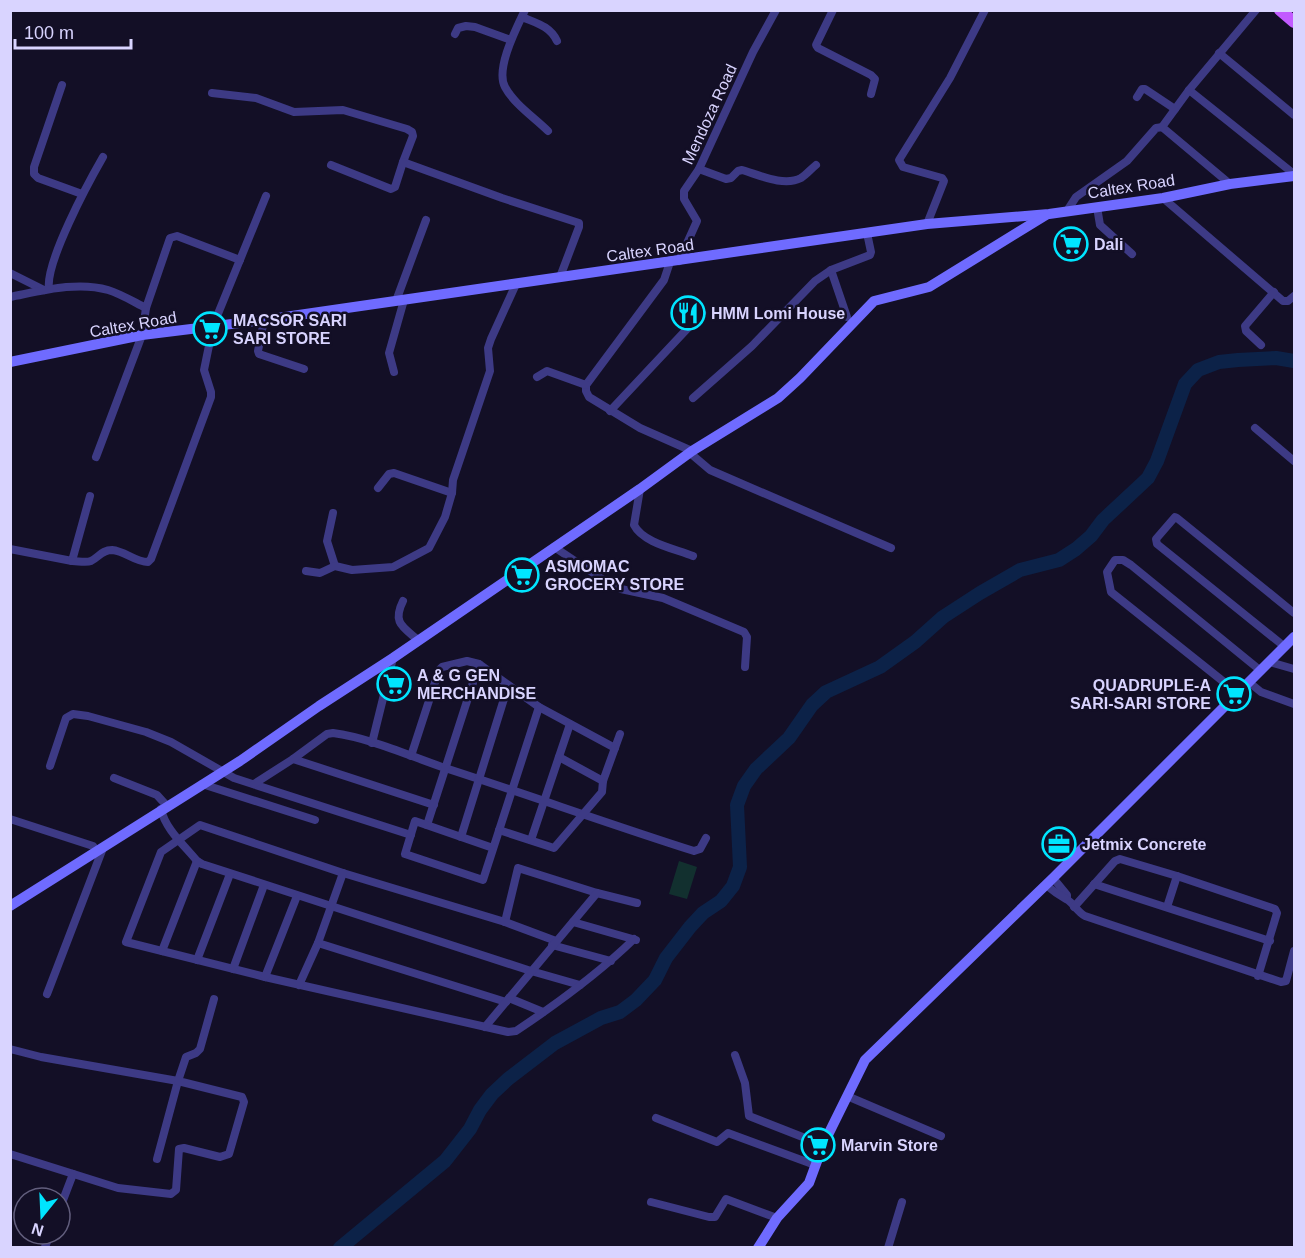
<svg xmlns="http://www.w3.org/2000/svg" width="1305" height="1258" font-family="Helvetica,sans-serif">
  <rect width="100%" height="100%" fill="#130f26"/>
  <!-- green -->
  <path fill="#12302f" d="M679,861l18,6 -10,32 -18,-5z"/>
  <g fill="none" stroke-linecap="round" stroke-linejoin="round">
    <!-- river -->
    <path stroke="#0c2248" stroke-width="14" d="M340,1248l105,-87 25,-32 10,-19 12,-16 16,-15 47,-36 46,-25 19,-6 16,-12 19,-20 11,-22 24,-31 13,-14 18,-12 12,-15 7,-19 -3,-62 7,-19 12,-17 33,-31 23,-33 14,-13 54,-25 35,-25 28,-25 37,-24 40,-23 39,-10 17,-11 15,-13 12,-16 45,-42 9,-17 28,-77 13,-14 21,-8 19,-2 38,-2 18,3"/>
    <!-- street -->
    <g stroke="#3d3a85" stroke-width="8">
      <path d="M525,10c-8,17 -30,59 -20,77 9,17 30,31 43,44"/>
      <path d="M833,10l-17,35 2,3 53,27 4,4 -4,15"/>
      <path d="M522,17c14,6 28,9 35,24"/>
      <path d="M455,34l3,-6 8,-2 9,1 36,13"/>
      <path d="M1219,53l75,62"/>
      <path d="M62,85l-28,82v7l4,4 44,16"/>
      <path d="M1189,90l105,84"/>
      <path d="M212,93l44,5 38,14 49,-2 64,19 5,3 1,4 -10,26 99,36 77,25v4l-19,50"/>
      <path d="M1137,97l5,-8h3l30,20"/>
      <path d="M331,165l60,24 4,-2 8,-25"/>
      <path d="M699,169l27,10 5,-1 7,-7 4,-1c17,5 42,17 59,8 5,-3 10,-9 15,-13"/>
      <path d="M1230,184l-68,-57 27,-37 67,-80"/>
      <path d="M1163,198l120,103h5l6,-5"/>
      <path d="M1097,207l3,18 32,29"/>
      <path d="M1067,211l9,-14 51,-36 29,-33 7,-1"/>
      <path d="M927,224l17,-43 -2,-3 -39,-11 -4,-7 51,-82 35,-68"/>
      <path d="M679,261l18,-40 -13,-22v-8l15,-22 54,-117 23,-42"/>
      <path d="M670,262l-6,18 -78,105v6l3,6 51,31 52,23"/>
      <path d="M831,270l16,47"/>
      <path d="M10,273l34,17"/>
      <path d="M49,289c-4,-26 39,-106 54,-132"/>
      <path d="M10,297c31,-6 67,-16 98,-7 13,4 26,12 38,18"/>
      <path d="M396,301l30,-81"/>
      <path d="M264,320l-6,31 1,3 45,15"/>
      <path d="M1261,345l-15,-14 -1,-5 29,-34"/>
      <path d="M394,372l-5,-19 15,-53"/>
      <path d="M537,377l10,-6 39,14"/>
      <path d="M693,398l59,-52 63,-65 16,-11 39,-15 1,-3 -4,-19"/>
      <path d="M610,411l92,-98"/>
      <path d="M1255,428l39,33"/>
      <path d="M690,453l20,17 181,78"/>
      <path d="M96,457l46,-122 4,-27 24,-70 7,-2 63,24"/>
      <path d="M378,488l11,-14 5,-1 58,20"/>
      <path d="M640,489l-6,36c9,18 42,24 59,31"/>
      <path d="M333,513l-6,28 8,25"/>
      <path d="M554,547l51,34 16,8 42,9 81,34 3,5 -2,30"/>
      <path d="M10,549l62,12 18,-65"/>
      <path d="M72,561c6,0 14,2 19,0 8,-4 11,-11 21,-11 13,1 23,12 36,12l3,-3 60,-162v-5l-7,-22 9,-44 53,-130"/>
      <path d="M306,571l14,2 15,-7 17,4 41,-3 36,-19 16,-31 7,-24 1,-13 37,-109 -2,-23 3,-9 25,-55"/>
      <path d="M403,601c-11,22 0,26 15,39"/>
      <path d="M1285,647l-128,-103 -1,-5 19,-22 2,1 117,95"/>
      <path d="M1270,662l24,7"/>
      <path d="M1250,683l11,9 33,12"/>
      <path d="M1239,694l-128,-102 -4,-20 8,-12h8l8,5 130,106"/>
      <path d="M372,743l21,-85"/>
      <path d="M411,756l28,-86 3,-3 25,-6 12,3 60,43 76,41"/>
      <path d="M559,757l44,24"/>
      <path d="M293,759l141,46"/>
      <path d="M50,766l16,-48 7,-4 15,2 58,16 25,10 63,36 177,57"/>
      <path d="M114,778l43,17 10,11"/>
      <path d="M202,784l113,36"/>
      <path d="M254,784l39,-25 34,-25 6,-1c37,5 74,22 109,34 84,27 167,57 252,84l6,-2 6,-11"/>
      <path d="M161,809c4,20 24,37 36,52l5,3 329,107 49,14"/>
      <path d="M10,819l83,27 4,6"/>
      <path d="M427,825l52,-161"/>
      <path d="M499,830l55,18 48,-56 1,-11 17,-47"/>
      <path d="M461,837l47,-151"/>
      <path d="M531,840l39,-116"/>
      <path d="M493,848l-78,-27 -10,33 78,26 56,-173"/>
      <path d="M1053,878l14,17v4"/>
      <path d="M1094,884l176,57"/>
      <path d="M1046,885c7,6 13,10 20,14 8,4 11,13 19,17l196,66 5,-1 8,-30"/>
      <path d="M1074,907l41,-46 5,-2 57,17 98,33 2,4 -19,63"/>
      <path d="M1167,907l10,-31"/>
      <path d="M505,922l13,-54 79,25 40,10"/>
      <path d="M573,922l63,18"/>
      <path d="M556,941l-51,-19 -162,-49 -143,-48 -39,27 -35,90 139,35 243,55 8,-1c42,-28 82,-57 118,-92"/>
      <path d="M318,943l188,59"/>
      <path d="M552,945l59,16"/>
      <path d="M162,951l35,-90"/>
      <path d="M197,960l33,-86"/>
      <path d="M233,969l31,-84"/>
      <path d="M265,977l32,-81"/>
      <path d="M299,985l19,-42 25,-70"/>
      <path d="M47,994l56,-146"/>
      <path d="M509,998l34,14"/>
      <path d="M485,1027l112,-134"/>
      <path d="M10,1049l31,8 137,24 -21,78"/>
      <path d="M735,1055l10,28 4,33 74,29"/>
      <path d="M847,1096l94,40"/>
      <path d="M656,1118l61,24 11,-9 87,32"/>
      <path d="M10,1154l108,34 53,6 5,-4 3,-41 5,-1 36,9 9,-3 15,-52 -2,-5 -64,-16 8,-24 10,-4 4,-4 14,-50"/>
      <path d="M651,1202l58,15h6l11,-18 51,19"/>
      <path d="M60,1208l13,-34"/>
      <path d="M45,1247l5,-13"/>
      <path d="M888,1248l14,-46"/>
    </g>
    <!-- secondary -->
    <g stroke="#6f6bff" stroke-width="10">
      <path d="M10,362l132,-27 122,-15 663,-96 122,-10 114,-16 67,-14 64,-8"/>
      <path d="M10,906l230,-145 79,-55 74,-48 247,-169 52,-38 86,-53 22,-20 74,-77 55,-14 117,-72"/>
      <path d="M758,1248l19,-30 32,-35 14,-38 42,-85 188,-182 241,-241"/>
    </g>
    <!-- primary -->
    <path stroke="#c25bff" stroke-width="12" d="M1280,10l14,12"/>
  </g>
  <!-- icons -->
  <defs>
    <symbol id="supermarket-ring" viewBox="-11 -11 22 22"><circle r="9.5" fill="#130f26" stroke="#00e5ff" stroke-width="1.5"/><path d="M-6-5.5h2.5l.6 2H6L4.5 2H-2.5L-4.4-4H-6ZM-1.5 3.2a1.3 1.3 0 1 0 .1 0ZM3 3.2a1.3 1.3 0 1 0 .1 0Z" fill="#00e5ff"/></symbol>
    <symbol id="restaurant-ring" viewBox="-11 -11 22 22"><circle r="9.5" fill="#130f26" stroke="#00e5ff" stroke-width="1.5"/><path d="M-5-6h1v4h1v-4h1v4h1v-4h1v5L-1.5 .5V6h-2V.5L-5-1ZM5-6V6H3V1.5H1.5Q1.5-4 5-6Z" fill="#00e5ff"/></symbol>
    <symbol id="office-ring" viewBox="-11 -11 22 22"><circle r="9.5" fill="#130f26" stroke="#00e5ff" stroke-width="1.5"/><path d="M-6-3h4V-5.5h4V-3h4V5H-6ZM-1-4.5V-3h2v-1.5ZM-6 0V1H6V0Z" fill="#00e5ff"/></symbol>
  </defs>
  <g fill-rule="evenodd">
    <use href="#supermarket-ring" x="1052" y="225" width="38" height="38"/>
    <use href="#restaurant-ring" x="669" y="294" width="38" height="38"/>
    <use href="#supermarket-ring" x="191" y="310" width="38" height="38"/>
    <use href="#supermarket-ring" x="503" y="556" width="38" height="38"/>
    <use href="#supermarket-ring" x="375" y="665" width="38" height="38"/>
    <use href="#supermarket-ring" x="1215" y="675" width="38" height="38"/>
    <use href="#office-ring" x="1040" y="825" width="38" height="38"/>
    <use href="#supermarket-ring" x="799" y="1126" width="38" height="38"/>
  </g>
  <g text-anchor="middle" stroke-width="5" stroke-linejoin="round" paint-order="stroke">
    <!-- street labels -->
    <g font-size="16" fill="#d9d4ff" stroke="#130f26">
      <text transform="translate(709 114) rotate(-65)" y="6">Mendoza Road</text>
      <text transform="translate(1131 186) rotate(-9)" y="6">Caltex Road</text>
      <text transform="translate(650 250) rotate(-8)" y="6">Caltex Road</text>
      <text transform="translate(133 324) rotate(-10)" y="6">Caltex Road</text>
    </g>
    <!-- poi labels -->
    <g font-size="16" font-weight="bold" fill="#d9d4ff" stroke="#130f26" text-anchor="start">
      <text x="1094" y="250">Dali</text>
      <text x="711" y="319">HMM Lomi House</text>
      <text x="233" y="326">MACSOR SARI<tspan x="233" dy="18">SARI STORE</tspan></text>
      <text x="545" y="572">ASMOMAC<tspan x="545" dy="18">GROCERY STORE</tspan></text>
      <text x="417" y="681">A &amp; G GEN<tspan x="417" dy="18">MERCHANDISE</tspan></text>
      <text x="1211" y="691" text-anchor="end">QUADRUPLE-A<tspan x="1211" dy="18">SARI-SARI STORE</tspan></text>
      <text x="1082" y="850">Jetmix Concrete</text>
      <text x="841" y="1151">Marvin Store</text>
    </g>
  </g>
  <!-- border -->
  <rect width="1305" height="1258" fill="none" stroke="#d9d4ff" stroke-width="24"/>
  <!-- north arrow -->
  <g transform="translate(42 1216) rotate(198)"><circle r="28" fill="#130f26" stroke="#625e7d" stroke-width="1.5"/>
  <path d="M0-4.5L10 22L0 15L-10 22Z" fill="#00e5ff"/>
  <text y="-9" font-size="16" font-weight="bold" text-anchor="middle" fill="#d9d4ff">N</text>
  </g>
  <!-- scale -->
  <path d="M15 39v9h116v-9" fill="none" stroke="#d9d4ff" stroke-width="3"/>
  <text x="24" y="39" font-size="18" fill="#d9d4ff" stroke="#130f26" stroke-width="4.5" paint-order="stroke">100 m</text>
</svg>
